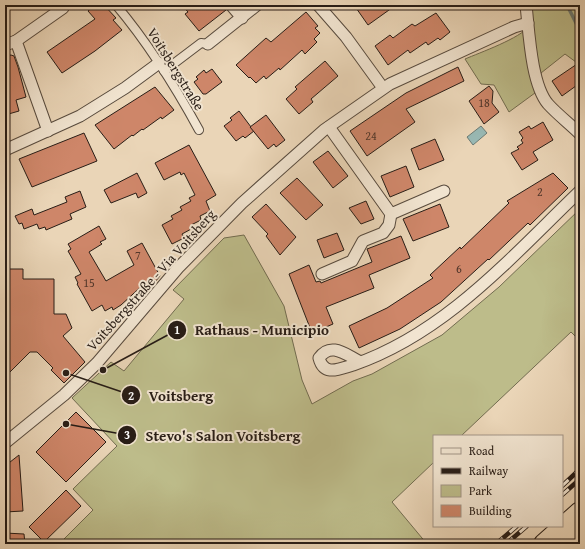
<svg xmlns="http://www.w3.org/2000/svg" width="585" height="549" font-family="'Gentium Book Plus',serif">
  <rect width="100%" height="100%" fill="#ead5b7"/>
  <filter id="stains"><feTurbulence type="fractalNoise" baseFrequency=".005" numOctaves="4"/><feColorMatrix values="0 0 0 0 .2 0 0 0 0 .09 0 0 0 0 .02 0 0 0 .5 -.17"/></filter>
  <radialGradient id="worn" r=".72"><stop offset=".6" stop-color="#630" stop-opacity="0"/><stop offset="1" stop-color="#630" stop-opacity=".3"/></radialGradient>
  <!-- green -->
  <g fill="#bdbc8a" stroke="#726c50">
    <path d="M532,5h48v60l-15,-11 -24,19 -2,17 -30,22 -15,-27 -13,-1 -16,-25c14,-6 56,-21 64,-33 3,-5 4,-15 3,-21z"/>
    <path d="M580,209v132l-9,-9 -110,104h-27v26l-42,40 35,42h-368l34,-34 -20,-21 44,-43 -45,-48 39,-36 13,9 60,-72 -11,-9 51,-52 20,-3 40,71 18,74 10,24 41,-23 19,-7 70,-39 57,-48z"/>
  </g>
  <!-- water -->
  <path fill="#98b8b3" stroke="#6b7a74" d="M481,126l6,7 -14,12 -6,-8z"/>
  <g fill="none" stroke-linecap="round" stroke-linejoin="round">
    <!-- stream -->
    <path stroke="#6b7a74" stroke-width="3.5" d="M567,5l13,26"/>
  </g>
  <!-- building -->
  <g fill="#ce8669" stroke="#281d16">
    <path d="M95,5h9l12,13 -3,2 9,10 -27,21 -33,22 -15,-21 48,-33 -7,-8z"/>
    <path d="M182,5h42l2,5 -27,21 -14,-17 3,-2z"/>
    <path d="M354,5h42l-28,20z"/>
    <path d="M306,12l12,14 -3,2 5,5 -6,6 3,3 -12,12 -3,-4 -22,20 -1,-2 -13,11 -2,-3 -8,7 -6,-6 -1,1 -13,-13 30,-27 5,4z"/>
    <path d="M436,13l14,19 -10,8 -2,-2 -10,7 -2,-3 -16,11 -2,-3 -20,15 -13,-19 15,-11 3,3 19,-14 3,2z"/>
    <path d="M11,55l3,1 4,11 8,30 -10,3 3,11 -14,4v-59z"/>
    <path d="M325,61l13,15 -27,23 2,3 -14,12 -13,-15 11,-10 -2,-2z"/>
    <path d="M580,62v21l-18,13 -10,-15z"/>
    <path d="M458,67l6,14 -58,28 9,13 -48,34 -17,-25 56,-38z"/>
    <path d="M212,69l10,13 -16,12h-3l-9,-12 4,-3 -2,-2 8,-7 2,3z"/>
    <path d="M489,86l4,5 -1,12 7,9 -15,12 -15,-23z"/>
    <path d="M155,87l19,23 -12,9 -1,-2 -18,13 -1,-1 -9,7 -1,-1 -18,14 -19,-24z"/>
    <path d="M239,111l15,20 -9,7 -2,-2 -7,5 -12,-15 8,-6 -2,-2z"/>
    <path d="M266,115l19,25 -9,7 -2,-3 -6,5 -18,-22z"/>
    <path d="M543,122l10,18 -20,12 5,8 -16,10 -11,-17 8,-4 -2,-2 6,-4 -2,-3 2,-2 -4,-6 10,-6 2,3z"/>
    <path d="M84,133l13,28 -65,26 -13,-28z"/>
    <path d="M435,139l9,21 -25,10 -8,-21z"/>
    <path d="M189,145l27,50 -10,6 4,10 -10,5 1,4 -10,5 2,3 -11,6 2,4 -12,6 -10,-19 11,-6 -2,-3 11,-6 -2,-3 11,-6 -2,-3 6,-3 -11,-22 -3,2 -1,-3 -16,8 -9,-17z"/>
    <path d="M328,151l20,25 -15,12 -20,-26z"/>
    <path d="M406,166l8,21 -24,10 -9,-21z"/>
    <path d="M137,173l10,20 -9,5 -2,-5 -25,10 -7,-13z"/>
    <path d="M553,173l15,15 -38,37 -2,-2 -39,37 -1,-1 -47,43 -41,27 -41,19 -10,-22 38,-18 46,-30 -3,-3 30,-28 1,2 48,-46 -2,-2z"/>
    <path d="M297,178l26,27 -17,15 -26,-27z"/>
    <path d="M80,191l6,16 -16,7 2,5 -26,11 -1,-3 -6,2 -2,-5 -13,5 -2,-6 -3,1 -4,-8 17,-7 2,6 33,-13 -2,-5z"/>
    <path d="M366,201l8,18 -13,5 -12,-16z"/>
    <path d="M266,204l30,33 -16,18 -14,-19 2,-2 -16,-17z"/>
    <path d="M440,204l9,23 -36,14 -10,-22z"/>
    <path d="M99,226l7,13 -6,3 2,2 -13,8 17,29 28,-16 -7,-14 15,-8 18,33 -12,14 -4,-6 -23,21 -8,5 -1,-3 -7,4 -3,-6 -10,6 -15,-27 1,-1 -3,-6 6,-3 -13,-23 3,-2 -3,-5z"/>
    <path d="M337,233l7,17 -20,8 -7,-18z"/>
    <path d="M401,236l9,22 -41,17 5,13 -48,19 7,17 -21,9 -23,-59 20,-9 7,17 4,-1 1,2 51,-21 -5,-13z"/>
    <path d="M5,269h18v10h31v35h12l6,14 -9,8 22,26 -21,21 -13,-13 2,-2 -16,-16h-7l-25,25z"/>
    <path d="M76,412l30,30 -40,40 -30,-30z"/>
    <path d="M19,455l4,56 -18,1v-46z"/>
    <path d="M66,490l15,16 -37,36 -15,-15z"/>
    <path d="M5,533l19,1 1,10h-20z"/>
  </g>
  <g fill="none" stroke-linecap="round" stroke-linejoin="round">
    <defs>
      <g id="pedestrian">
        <path d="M116,5c32,38 59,81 83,125"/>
        <path d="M164,71l37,-28 7,1"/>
      </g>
      <g id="minor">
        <path d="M231,5l11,13"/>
        <path d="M318,5l28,32 37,51"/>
        <path d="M526,5c3,26 5,79 22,99 10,11 22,20 32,30"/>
        <path d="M208,44l49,-39"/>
        <path d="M5,45l11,-4"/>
        <path d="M329,127l62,87 53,-23"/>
        <path d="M48,131l-32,-90 47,-33 1,-3"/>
        <path d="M5,150l75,-34 45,-28 34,-25"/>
        <path d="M322,274l30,-13 11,-20 20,-8 6,-8 2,-11"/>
        <path d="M361,362c-15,-7 -30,-21 -42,-4 5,19 20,11 34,7 93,-32 158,-108 227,-174"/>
        <path d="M5,443l59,-48 33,-32 81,-95 64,-65 82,-73 66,-46 124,-57 14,-4"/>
      </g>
      <g id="motorway">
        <path d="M544,544l36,-32"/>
        <path d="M572,544l8,-8"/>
      </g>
    </defs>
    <!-- pedestrian casing -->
    <use href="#pedestrian" stroke="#584b3e" stroke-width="10"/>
    <!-- minor casing -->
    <use href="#minor" stroke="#584b3e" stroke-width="13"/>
    <!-- motorway casing -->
    <use href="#motorway" stroke="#281d16" stroke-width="22"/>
    <!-- pedestrian -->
    <use href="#pedestrian" stroke="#f1e4d0" stroke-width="8"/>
    <!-- minor -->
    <use href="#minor" stroke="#f1e4d0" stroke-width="11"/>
    <!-- motorway -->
    <use href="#motorway" stroke="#ead5b7" stroke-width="20"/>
    <defs>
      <g id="rail">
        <path d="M562,486l18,-17"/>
        <path d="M562,495l18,-16"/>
        <path d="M496,544l21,-18"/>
        <path d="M506,544l21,-18"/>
      </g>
    </defs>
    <!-- rail casing -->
    <use href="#rail" stroke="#281d16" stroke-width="4.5"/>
    <!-- rail -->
    <use href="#rail" stroke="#f1e4d0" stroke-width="3" stroke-dasharray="9" stroke-linecap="butt"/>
  </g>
  <g text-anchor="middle" stroke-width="4" stroke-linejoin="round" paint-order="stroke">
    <!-- number labels -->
    <g font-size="12" fill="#52372b">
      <text x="484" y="107">18</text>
      <text x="371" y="140">24</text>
      <text x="540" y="196">2</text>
      <text x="138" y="260">7</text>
      <text x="459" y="273">6</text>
      <text x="89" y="287">15</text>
    </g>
    <!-- street labels -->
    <g font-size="14" fill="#281d16" stroke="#f1e4d0">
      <text transform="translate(176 69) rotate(58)" y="5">Voitsbergstraße</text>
      <text transform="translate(151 280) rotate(-48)" y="5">Voitsbergstraße - Via Voitsberg</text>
    </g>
  </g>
  <!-- callouts -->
  <path fill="none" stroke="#281d16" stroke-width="1.5" d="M103 370L177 330M66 373L131 395M66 424L127 435"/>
  <g fill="#281d16" stroke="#f1e4d0" stroke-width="1.5">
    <circle cx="103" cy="370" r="4"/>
    <circle cx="66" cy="373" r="4"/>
    <circle cx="66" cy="424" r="4"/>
    <circle cx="177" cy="330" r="10"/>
    <circle cx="131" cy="395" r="10"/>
    <circle cx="127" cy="435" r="10"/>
  </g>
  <g font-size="12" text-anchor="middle" font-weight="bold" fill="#fff">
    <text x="177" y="334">1</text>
    <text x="131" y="400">2</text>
    <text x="127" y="439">3</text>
  </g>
  <g font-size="15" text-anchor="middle" font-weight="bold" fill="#281d16" stroke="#f1e4d0" stroke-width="4" stroke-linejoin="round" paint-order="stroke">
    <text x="262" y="335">Rathaus - Municipio</text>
    <text x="181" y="401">Voitsberg</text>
    <text x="223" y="441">Stevo's Salon Voitsberg</text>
  </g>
  <!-- margin -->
  <rect width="585" height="549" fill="none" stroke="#ead5b7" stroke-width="20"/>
  <rect x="6" y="6" width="573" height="537" fill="none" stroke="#281d16" stroke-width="2"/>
  <rect x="10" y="10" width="565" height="529" fill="none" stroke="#281d16"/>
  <!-- legend -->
  <rect x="433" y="435" width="130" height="92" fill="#f1e4d0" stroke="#a19486"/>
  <rect x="441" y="448" width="20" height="6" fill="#f1e4d0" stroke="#a19486"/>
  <text x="469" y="455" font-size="12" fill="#281d16">Road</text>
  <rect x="441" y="468" width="20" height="6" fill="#281d16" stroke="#a19486"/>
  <text x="469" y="475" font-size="12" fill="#281d16">Railway</text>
  <rect x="441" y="485" width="20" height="12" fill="#bdbc8a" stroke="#a19486"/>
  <text x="469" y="495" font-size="12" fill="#281d16">Park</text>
  <rect x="441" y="505" width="20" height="12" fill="#ce8669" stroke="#a19486"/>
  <text x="469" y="515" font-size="12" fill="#281d16">Building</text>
  <rect width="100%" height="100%" filter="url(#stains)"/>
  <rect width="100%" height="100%" fill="url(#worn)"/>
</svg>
